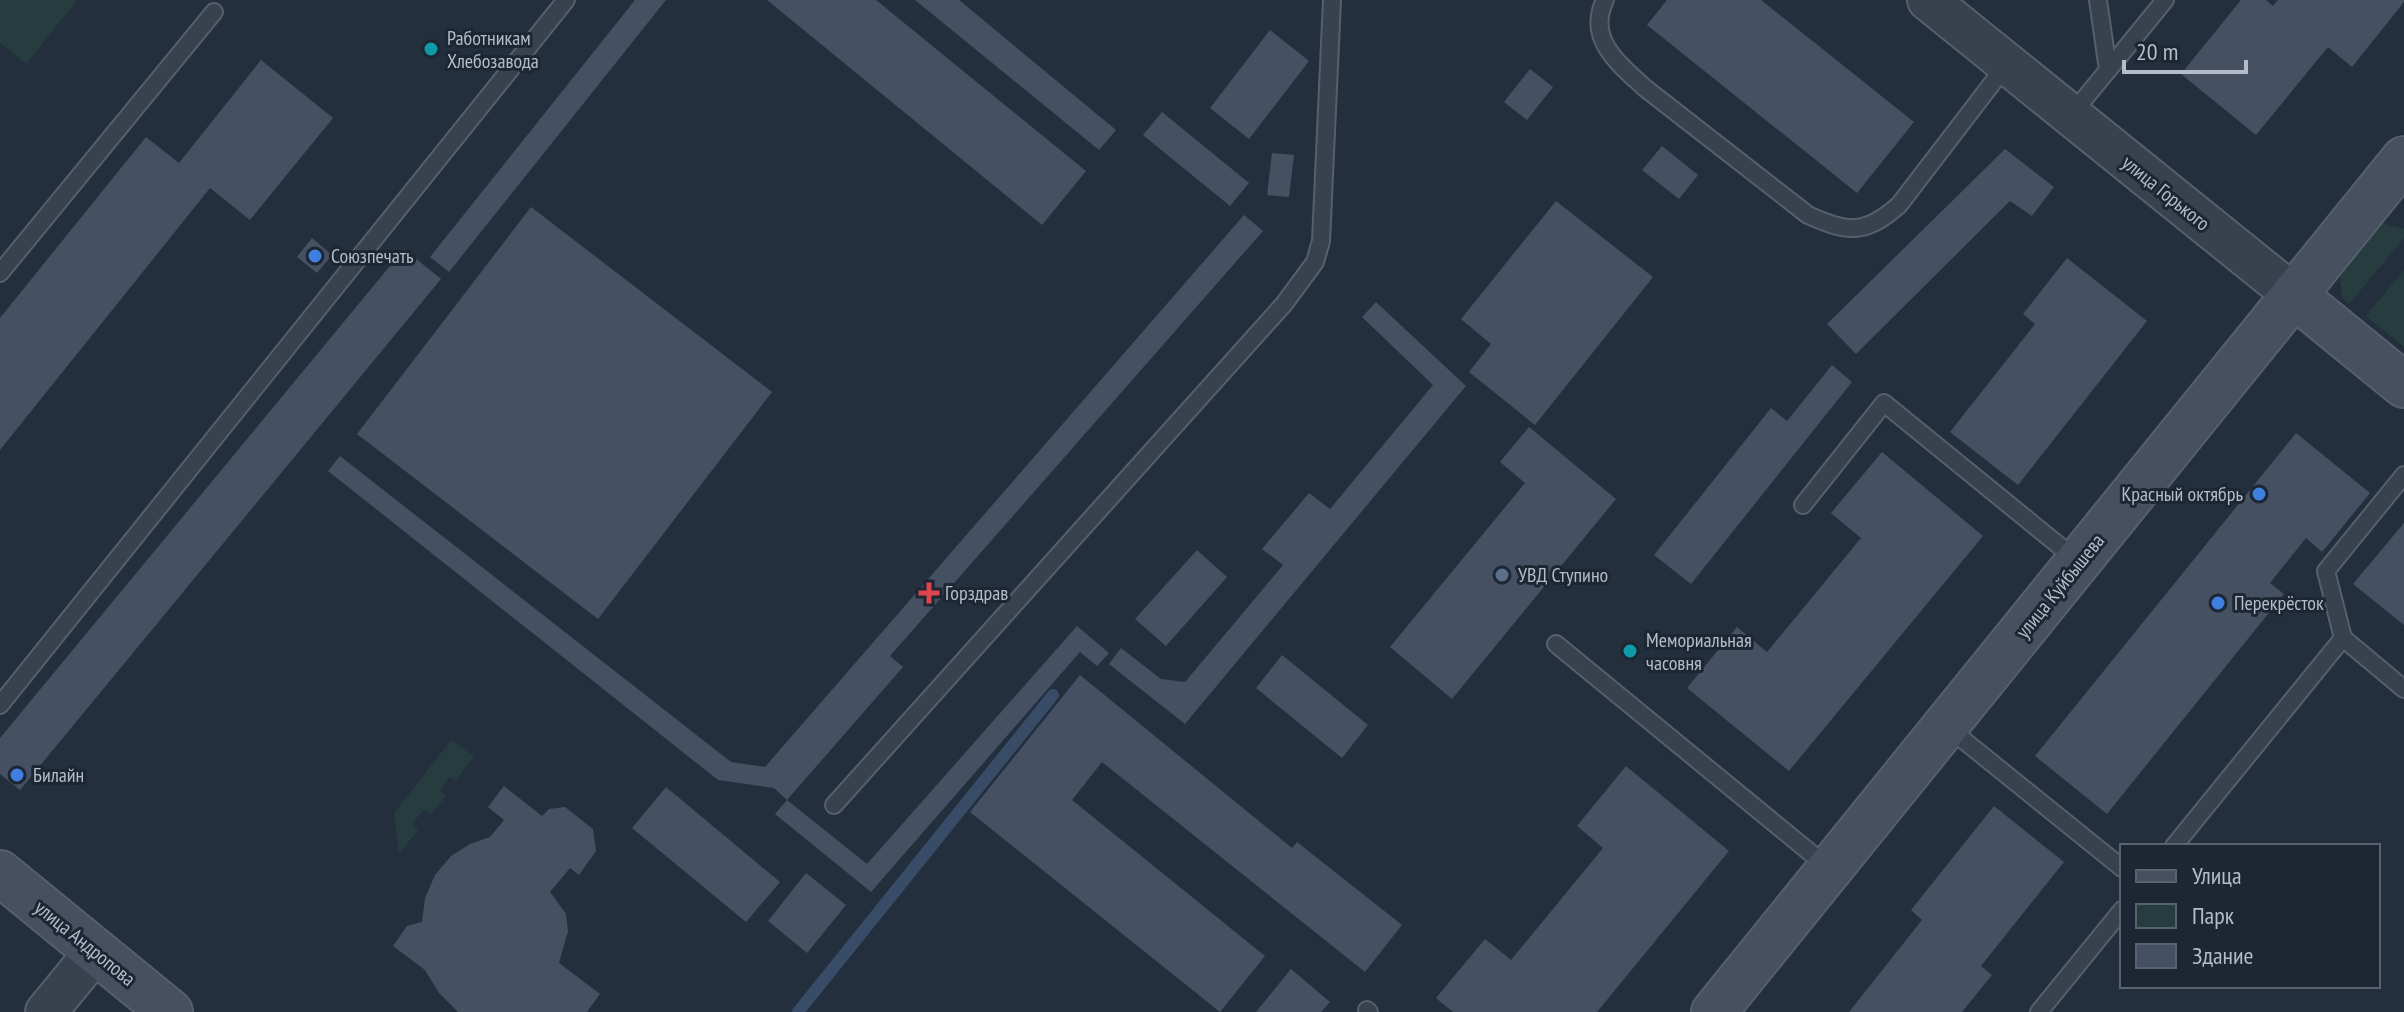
<svg xmlns="http://www.w3.org/2000/svg" width="2404" height="1012" font-family="'PT Sans Narrow',sans-serif">
  <rect width="100%" height="100%" fill="#242f3e"/>
  <!-- green -->
  <g fill="#263c3f">
    <path d="M0,0h77l-51,64 -26,-21z"/>
    <path d="M2382,223l22,6v9l-55,66 -7,-7 -2,-21z"/>
    <path d="M2404,270v77l-38,-31z"/>
    <path d="M452,739l22,18 -19,24 -5,-4 -10,13 6,6 -15,18 -7,-5 -12,15 6,6 -19,24 -5,-41z"/>
  </g>
  <g fill="none" stroke-linecap="round" stroke-linejoin="round">
    <!-- stream -->
    <path stroke="#394c67" stroke-width="12" d="M798,1012l255,-317"/>
  </g>
  <!-- building -->
  <g fill="#455162">
    <path d="M635,0h31l-217,272 -19,-15z"/>
    <path d="M767,0h109l210,171 -44,54z"/>
    <path d="M915,0h44l157,130 -17,20z"/>
    <path d="M1667,0h94l153,122 -57,71 -210,-168z"/>
    <path d="M2241,0h25l7,6 5,-6h126v2l-52,65 -24,-20 -72,88 -75,-61z"/>
    <path d="M1270,30l39,31 -60,78 -39,-31z"/>
    <path d="M261,60l72,58 -83,102 -40,-32 -210,262v-132l146,-181 33,26z"/>
    <path d="M1530,69l23,18 -26,33 -23,-18z"/>
    <path d="M1162,112l87,71 -19,23 -87,-71z"/>
    <path d="M1662,146l36,29 -19,24 -37,-29z"/>
    <path d="M2005,149l49,38 -22,29 -22,-15 -154,153 -29,-30z"/>
    <path d="M1272,153l22,2 -5,42 -22,-2z"/>
    <path d="M1556,201l97,76 -118,148 -66,-53 22,-28 -30,-25z"/>
    <path d="M531,207l241,185 -174,227 -241,-185z"/>
    <path d="M1244,215l19,16 -373,425 13,11 -116,133 -13,-12 -56,-8 -390,-309 12,-15 391,306 34,5z"/>
    <path d="M312,238l20,17 -15,18 -20,-16z"/>
    <path d="M404,249l37,30 -421,511 -20,-16v-36z"/>
    <path d="M2067,258l80,63 -129,164 -68,-53 85,-108 -12,-10z"/>
    <path d="M1376,302l90,84 -281,338 -76,-60 12,-16 40,31 24,3 98,-117 -21,-16 47,-56 21,16 103,-124 -71,-68z"/>
    <path d="M1832,365l20,17 -161,202 -37,-29 117,-147 16,13z"/>
    <path d="M1529,427l87,72 -164,200 -62,-52 135,-164 -25,-21z"/>
    <path d="M2296,433l74,60 -48,59 -16,-14 -36,45 14,11 -177,220 -72,-58z"/>
    <path d="M1882,452l101,84 -194,235 -102,-83 50,-61 30,25 94,-114 -30,-25z"/>
    <path d="M2404,523v102l-51,-41z"/>
    <path d="M1197,550l30,27 -61,69 -31,-27z"/>
    <path d="M1077,626l32,27 -12,13 -17,-14 -209,240 -96,-78 12,-14 80,64z"/>
    <path d="M1282,655l86,70 -26,33 -86,-70z"/>
    <path d="M1080,675l212,173 5,-6 105,83 -37,47 -263,-210 -30,38 193,156 -45,56 -250,-200z"/>
    <path d="M1626,766l103,85 -132,161h-144l-17,-14 49,-59 26,21 92,-112 -26,-22z"/>
    <path d="M504,786l38,30 7,-7 16,-2 28,22 3,22 -17,24 -9,-7 -20,24 16,22 2,17 -9,32 41,31 -13,18h-129l-19,-19 -14,-23 -32,-24 14,-20 15,-4 3,-24 10,-23 16,-19 19,-12 20,-7 14,-17 -16,-13z"/>
    <path d="M666,787l114,95 -34,40 -114,-94z"/>
    <path d="M1994,806l70,56 -83,104 11,9 -30,37h-113l73,-92 -11,-10z"/>
    <path d="M806,873l40,32 -39,48 -39,-32z"/>
    <path d="M1291,969l39,33 -9,10h-65z"/>
  </g>
  <g fill="none" stroke-linecap="round" stroke-linejoin="round">
    <defs>
      <g id="service">
        <path d="M1605,0c-19,39 14,64 40,88l163,127c40,18 57,20 91,-10l108,-141"/>
        <path d="M2108,70l57,-70"/>
        <path d="M2071,115l37,-45 -10,-70"/>
        <path d="M0,273l214,-261"/>
        <path d="M1803,505l81,-102 194,158"/>
        <path d="M2343,638l-17,-67 78,-96"/>
        <path d="M1556,644l273,224"/>
        <path d="M0,705l566,-705"/>
        <path d="M1946,726l176,142"/>
        <path d="M834,805l450,-501 31,-42 6,-21 11,-241"/>
        <path d="M2174,846l169,-208 61,51"/>
        <path d="M1367,1010l2,2"/>
        <path d="M2039,1012l83,-102"/>
      </g>
      <g id="tertiary">
        <path d="M1928,0l367,296"/>
        <path d="M46,1012l50,-61"/>
      </g>
      <g id="secondary">
        <path d="M2295,296l109,89"/>
        <path d="M0,873l170,139"/>
        <path d="M1714,1012l690,-853"/>
      </g>
    </defs>
    <!-- service casing -->
    <use href="#service" stroke="#565f6c" stroke-width="20"/>
    <!-- tertiary casing -->
    <use href="#tertiary" stroke="#565f6c" stroke-width="44"/>
    <!-- secondary casing -->
    <use href="#secondary" stroke="#565f6c" stroke-width="48"/>
    <!-- service -->
    <use href="#service" stroke="#38414e" stroke-width="16"/>
    <!-- tertiary -->
    <use href="#tertiary" stroke="#38414e" stroke-width="40"/>
    <!-- secondary -->
    <use href="#secondary" stroke="#465061" stroke-width="44"/>
  </g>
  <!-- markers -->
  <g fill="#0f9aa8" stroke="#1d2633" stroke-width="3">
    <circle cx="431" cy="49" r="8"/>
    <circle cx="1630" cy="651" r="8"/>
  </g>
  <g fill="#3f7fe0" stroke="#1d2633" stroke-width="3">
    <circle cx="315" cy="256" r="8"/>
    <circle cx="2259" cy="494" r="8"/>
    <circle cx="2218" cy="603" r="8"/>
    <circle cx="17" cy="775" r="8"/>
  </g>
  <circle fill="#5c6f8a" stroke="#1d2633" stroke-width="3" cx="1502" cy="575" r="8"/>
  <path fill="#e0444e" stroke="#1d2633" stroke-width="3" d="M925 581h8v8h8v8h-8v8h-8v-8h-8v-8h8z"/>
  <g text-anchor="middle" stroke-width="6" stroke-linejoin="round" paint-order="stroke">
    <!-- poi labels -->
    <g font-size="20" fill="#b4bcc9" stroke="#1d2633" text-anchor="start">
      <text x="447" y="45">Работникам<tspan x="447" dy="23">Хлебозавода</tspan></text>
      <text x="331" y="263">Союзпечать</text>
      <text x="2243" y="501" text-anchor="end">Красный октябрь</text>
      <text x="1518" y="582">УВД Ступино</text>
      <text x="945" y="600">Горздрав</text>
      <text x="2234" y="610">Перекрёсток</text>
      <text x="1646" y="647">Мемориальная<tspan x="1646" dy="23">часовня</tspan></text>
      <text x="33" y="782">Билайн</text>
    </g>
    <!-- street labels -->
    <g font-size="20" fill="#b4bcc9" stroke="#1d2633">
      <text transform="translate(2166 193) rotate(39)" y="7">улица Горького</text>
      <text transform="translate(2060 586) rotate(-51)" y="7">улица Куйбышева</text>
      <text transform="translate(85 943) rotate(39)" y="7">улица Андропова</text>
    </g>
  </g>
  <!-- legend -->
  <rect x="2120" y="844" width="260" height="144" fill="#1d2633" stroke="#59626f" stroke-width="2"/>
  <rect x="2136" y="870" width="40" height="12" fill="#465061" stroke="#59626f" stroke-width="2"/>
  <text x="2192" y="884" font-size="24" fill="#b4bcc9">Улица</text>
  <rect x="2136" y="904" width="40" height="24" fill="#263c3f" stroke="#59626f" stroke-width="2"/>
  <text x="2192" y="924" font-size="24" fill="#b4bcc9">Парк</text>
  <rect x="2136" y="944" width="40" height="24" fill="#455162" stroke="#59626f" stroke-width="2"/>
  <text x="2192" y="964" font-size="24" fill="#b4bcc9">Здание</text>
  <!-- scale -->
  <path d="M2124 60v12h122v-12" fill="none" stroke="#b4bcc9" stroke-width="4"/>
  <text x="2136" y="60" font-size="24" fill="#b4bcc9" stroke="#1d2633" stroke-width="6" paint-order="stroke">20 m</text>
</svg>
